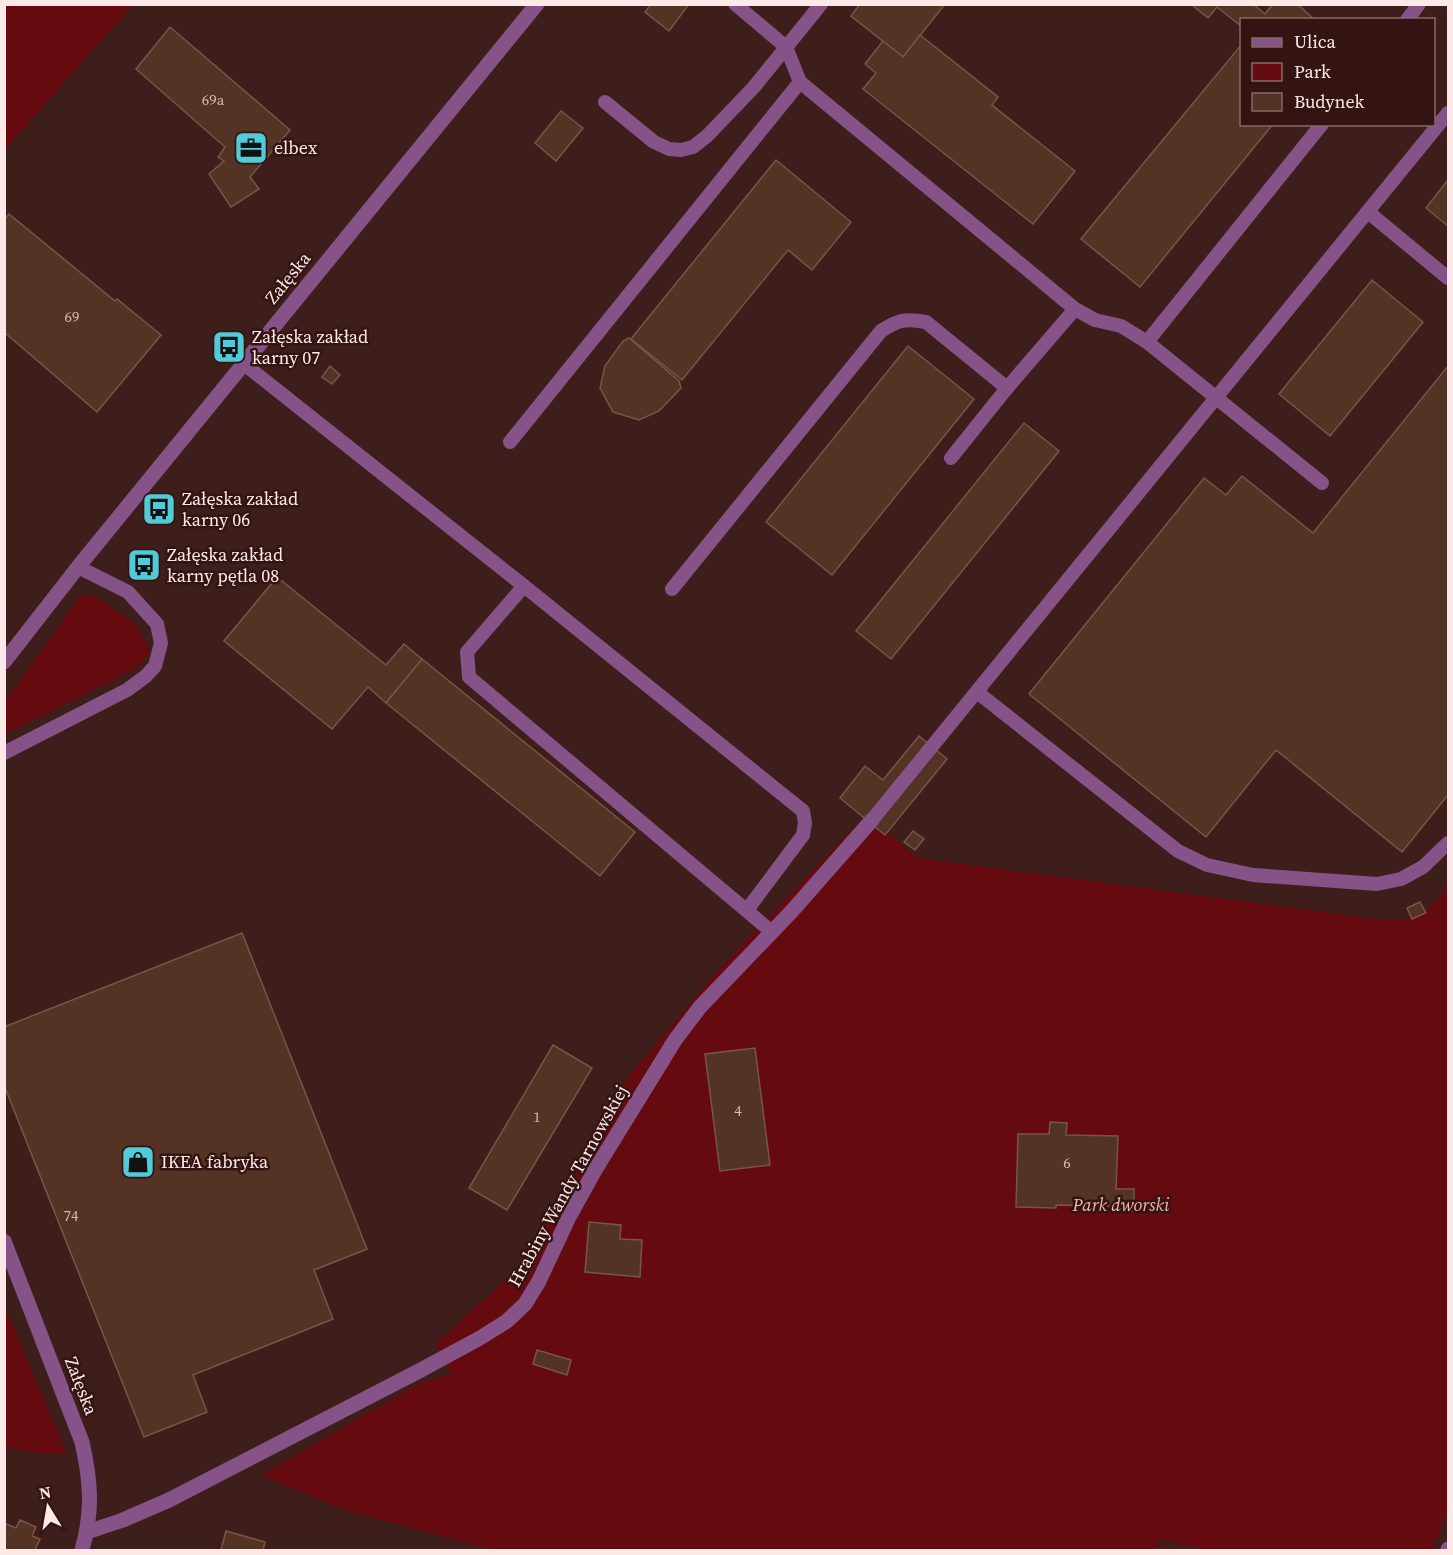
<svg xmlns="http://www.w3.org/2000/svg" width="1453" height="1555" font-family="'Source Serif 4',serif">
  <rect width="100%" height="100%" fill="#3e1e1b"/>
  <!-- green -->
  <g fill="#650a0f">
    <path d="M4,5h129l-128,144h-1z"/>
    <path d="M81,595h12l43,29 15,28 -16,17 -130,65v-33z"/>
    <path d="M866,815l52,43 467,62c39,-2 39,-5 63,-34v626l-16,38h-225l-48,-11 -3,11h-662l-150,-40 -83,-35 159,-92 31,-9 -15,-30 85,-79 107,-188 90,-107z"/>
    <path d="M4,1307h1l62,147 -28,-1 -34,-6z"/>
  </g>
  <!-- building -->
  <g fill="#523324" stroke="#785647" stroke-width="1.5">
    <path d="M651,4h38l-20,27 -24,-19z"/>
    <path d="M860,4h85l-42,53 -52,-41z"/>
    <path d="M1191,4h62l12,10 8,-10h24l18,16h-73v7l-25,-20 -9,11z"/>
    <path d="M170,27l120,103 -40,47 9,12 -28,18 -22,-33 15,-13 -6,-4 7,-10 -89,-78z"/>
    <path d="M920,35l78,62 -6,8 83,66 -42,53 -170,-135 13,-16 -11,-9 18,-23 20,16z"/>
    <path d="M1242,44v80h31l-133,163 -59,-48z"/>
    <path d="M561,111l22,17 -27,33 -21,-18z"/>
    <path d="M776,160l75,62 -39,48 -24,-20 -106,130 -51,-41z"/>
    <path d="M1448,180v46l-22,-18z"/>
    <path d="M9,214l106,87 2,-2 44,36 -64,77 -93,-80v-112z"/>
    <path d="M1372,280l51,42 -93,114 -51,-42z"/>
    <path d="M629,338l50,43 2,7 -22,23 -20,9 -26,-8 -13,-24 5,-22 18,-25z"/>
    <path d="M908,346l66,53 -142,176 -66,-53z"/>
    <path d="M330,366l10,9 -8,9 -10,-7z"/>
    <path d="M1448,366v429l-46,57 -126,-102 -70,87 -177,-143 175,-216 22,17 16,-19 71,57z"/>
    <path d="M1024,423l35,28 -168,208 -35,-28z"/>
    <path d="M277,577l109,88 18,-21 18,15 -36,44 -18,-16 -36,42 -108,-88z"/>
    <path d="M422,659l213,173 -35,44 -214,-173z"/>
    <path d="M919,736l28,23 -62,76 -45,-37 25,-32 18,14z"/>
    <path d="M913,831l11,8 -9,11 -11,-8z"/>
    <path d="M1420,902l6,11 -14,6 -5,-11z"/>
    <path d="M242,933l125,316 -53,21 19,49 -140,56 14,37 -63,25 -140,-352v-58z"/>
    <path d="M553,1045l39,23 -85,142 -38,-22z"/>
    <path d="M755,1048l15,117 -50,6 -15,-117z"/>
    <path d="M1050,1122l17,1 -1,12 52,1 -2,53h18v22l-22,-2 1,-3 -57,-1v3l-40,-1 2,-73h31z"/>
    <path d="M589,1222l32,3 -1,14 22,1 -2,37 -55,-5z"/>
    <path d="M537,1350l34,10 -4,15 -34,-11z"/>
    <path d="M20,1520l16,7 -4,9 8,3 -5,11h-31v-27l12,5z"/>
    <path d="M226,1531l39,11 -2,8h-42z"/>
  </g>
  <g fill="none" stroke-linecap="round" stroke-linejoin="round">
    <!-- service -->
    <g stroke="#865388" stroke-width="14">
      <path d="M735,4l51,43 14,35 275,227 20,11 26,6 26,16 175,141"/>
      <path d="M1407,20l12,-16"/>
      <path d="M605,102l49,40 15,7 12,1 12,-3 14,-11 47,-49 67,-83"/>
      <path d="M1368,212l80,66"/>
      <path d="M1147,342l175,-218"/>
      <path d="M244,364l280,222 279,225 2,12 -2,12 -56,75"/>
      <path d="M510,442l290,-360"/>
      <path d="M951,458l56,-70 68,-79"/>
      <path d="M524,586l-57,66 2,25 303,255"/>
      <path d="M672,589l209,-258c17,-11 24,-13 45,-9l81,66"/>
      <path d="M977,692l201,159 29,14 46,10 124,9 24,-5 22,-12 25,-24"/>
      <path d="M4,753l123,-63 19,-14 9,-10 6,-23 -4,-19 -29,-32 -50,-25"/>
      <path d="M872,820l576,-707"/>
    </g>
    <!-- minor -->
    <g stroke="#865388" stroke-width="15">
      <path d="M87,1532l36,-12 46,-20 250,-129 61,-33 27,-17 18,-17 14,-23 30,-64 26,-47 80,-130 25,-33 92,-96 80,-91"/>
      <path d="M1448,1550v-1"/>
    </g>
    <!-- tertiary -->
    <g stroke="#865388" stroke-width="15">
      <path d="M4,662l74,-95 459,-563"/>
      <path d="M4,1241l78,201c9,40 11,69 0,108"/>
    </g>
  </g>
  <!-- icons -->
  <defs>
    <symbol id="office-square" viewBox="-11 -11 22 22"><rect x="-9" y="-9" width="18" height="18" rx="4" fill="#52cbd9" stroke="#331412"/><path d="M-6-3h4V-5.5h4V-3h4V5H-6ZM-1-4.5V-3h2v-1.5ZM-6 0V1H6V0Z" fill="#111"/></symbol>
    <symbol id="bus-square" viewBox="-11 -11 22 22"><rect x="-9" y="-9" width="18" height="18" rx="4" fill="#52cbd9" stroke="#331412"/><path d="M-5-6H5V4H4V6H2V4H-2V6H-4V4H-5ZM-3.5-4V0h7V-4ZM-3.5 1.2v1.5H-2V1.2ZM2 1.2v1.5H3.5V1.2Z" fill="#111"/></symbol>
    <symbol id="shop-square" viewBox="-11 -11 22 22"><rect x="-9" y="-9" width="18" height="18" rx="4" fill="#52cbd9" stroke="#331412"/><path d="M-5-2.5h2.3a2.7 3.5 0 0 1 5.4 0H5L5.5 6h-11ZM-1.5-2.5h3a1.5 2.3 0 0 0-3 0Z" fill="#111"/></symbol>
  </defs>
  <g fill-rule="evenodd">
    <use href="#office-square" x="232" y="129" width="38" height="38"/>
    <use href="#bus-square" x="210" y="328" width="38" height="38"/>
    <use href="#bus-square" x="140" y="490" width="38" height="38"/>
    <use href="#bus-square" x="125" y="546" width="38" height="38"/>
    <use href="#shop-square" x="119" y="1143" width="38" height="38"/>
  </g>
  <g text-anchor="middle" stroke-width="5" stroke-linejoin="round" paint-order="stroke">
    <!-- number labels -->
    <g font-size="15" fill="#d2bcb7">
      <text x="213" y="105">69a</text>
      <text x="72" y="322">69</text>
      <text x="738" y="1116">4</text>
      <text x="537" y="1122">1</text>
      <text x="1067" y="1168">6</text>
      <text x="71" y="1221">74</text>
    </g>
    <!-- poi labels -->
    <g font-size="18" fill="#fdeae8" stroke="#331412" text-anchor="start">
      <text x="274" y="154">elbex</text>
      <text x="252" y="343">Załęska zakład<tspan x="252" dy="21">karny 07</tspan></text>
      <text x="182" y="505">Załęska zakład<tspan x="182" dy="21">karny 06</tspan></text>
      <text x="167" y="561">Załęska zakład<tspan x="167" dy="21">karny pętla 08</tspan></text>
      <text x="161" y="1168">IKEA fabryka</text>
    </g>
    <!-- street labels -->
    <g font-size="18" fill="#fdeae8" stroke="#331412">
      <text transform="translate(288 278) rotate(-51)" y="6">Załęska</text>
      <text transform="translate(568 1186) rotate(-61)" y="6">Hrabiny Wandy Tarnowskiej</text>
      <text transform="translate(81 1386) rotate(69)" y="6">Załęska</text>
    </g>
    <!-- park labels -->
    <g font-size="18" font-style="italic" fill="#f5b3ad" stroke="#331412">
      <text x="1121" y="1211">Park dworski</text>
    </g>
  </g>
  <!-- border -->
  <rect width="1453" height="1555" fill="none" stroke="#fdeae8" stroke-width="12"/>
  <!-- legend -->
  <rect x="1240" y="18" width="195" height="108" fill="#331412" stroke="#846a68" stroke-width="1.5"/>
  <rect x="1252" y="38" width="30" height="9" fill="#865388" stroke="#846a68" stroke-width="1.5"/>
  <text x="1294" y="48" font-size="18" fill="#fdeae8">Ulica</text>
  <rect x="1252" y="63" width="30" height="18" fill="#650a0f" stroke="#846a68" stroke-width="1.5"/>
  <text x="1294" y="78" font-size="18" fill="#fdeae8">Park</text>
  <rect x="1252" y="93" width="30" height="18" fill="#523324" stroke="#846a68" stroke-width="1.5"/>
  <text x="1294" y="108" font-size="18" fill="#fdeae8">Budynek</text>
  <!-- north arrow -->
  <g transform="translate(48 1507) rotate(349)" stroke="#331412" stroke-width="4.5" paint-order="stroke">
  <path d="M0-4.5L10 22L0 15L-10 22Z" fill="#fdeae8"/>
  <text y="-9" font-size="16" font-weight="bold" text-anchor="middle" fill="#fdeae8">N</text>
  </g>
</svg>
